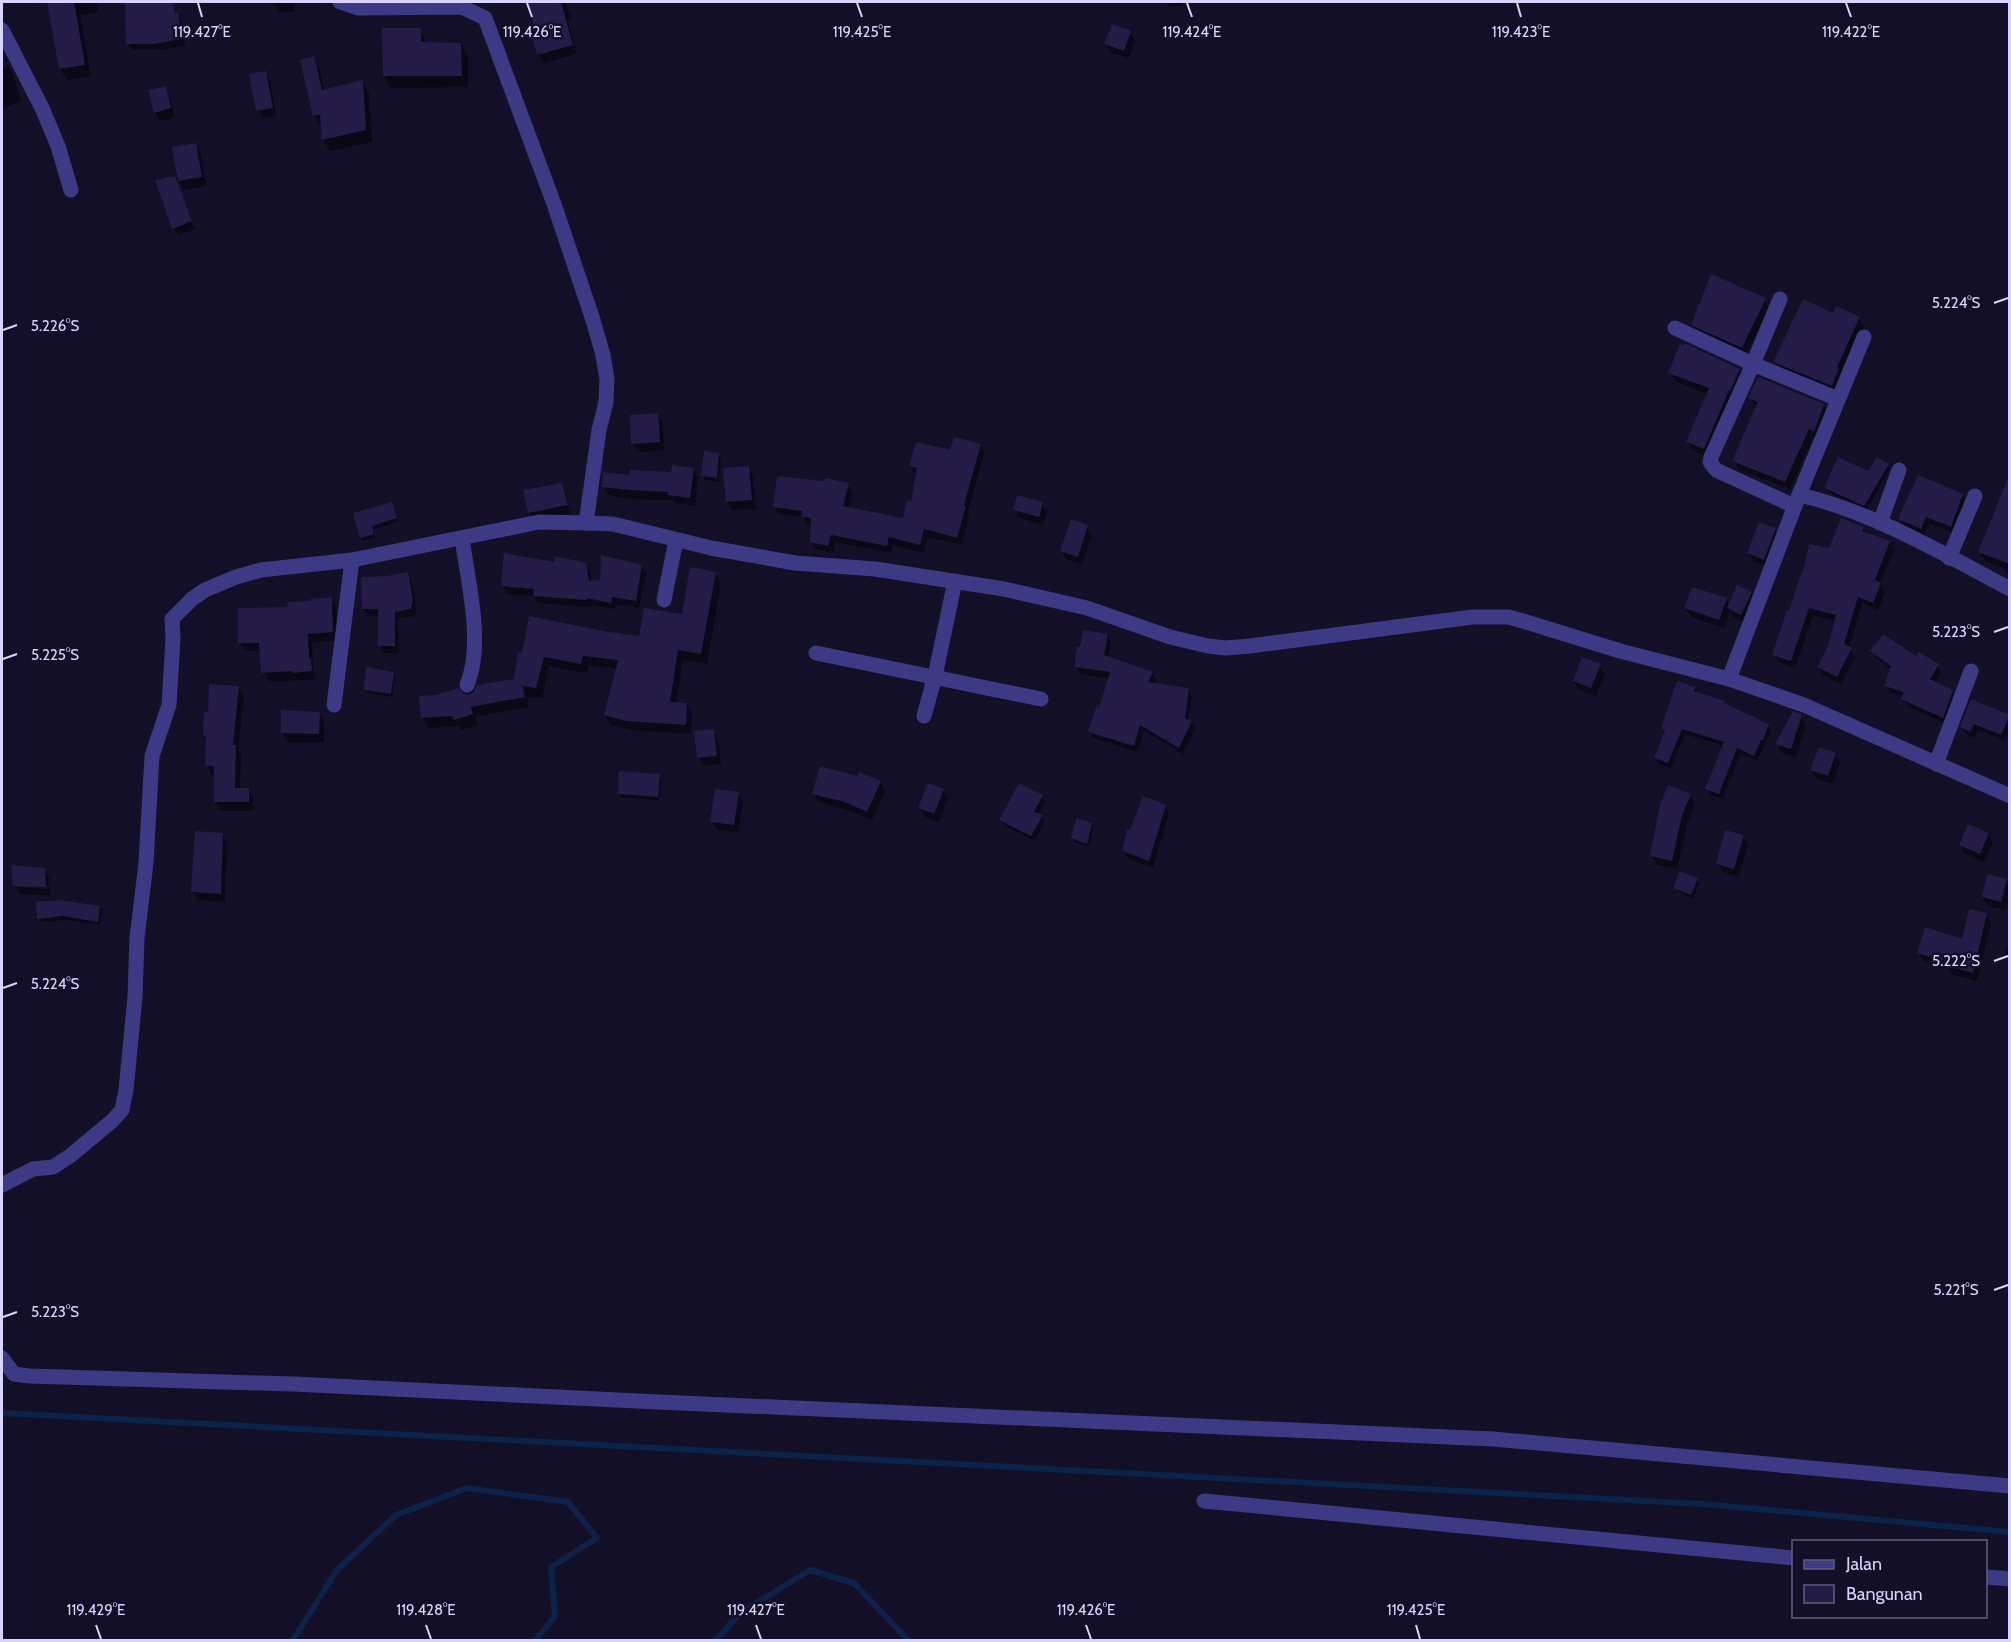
<svg xmlns="http://www.w3.org/2000/svg" width="2011" height="1642" font-family="Cabin,sans-serif">
  <rect width="100%" height="100%" fill="#130f26"/>
  <!-- shadow -->
  <g fill="#0007">
    <path d="M47,2h50l1,10 -18,3 11,61 -24,4 -7,-11 -9,-57z"/>
    <path d="M148,2h24l4,13 5,6 4,25 -28,4h-25l-4,-6 26,-22z"/>
    <path d="M274,2h20v10h-14z"/>
    <path d="M529,2h37l5,18 -3,1 9,33 -34,9 -5,-9 -1,-24z"/>
    <path d="M1167,2h15v4l-12,1z"/>
    <path d="M420,29l7,15h34l7,12v31l-77,1 -7,-12z"/>
    <path d="M1130,32l5,9 -6,17 -18,-5 -5,-9z"/>
    <path d="M313,58l7,12 5,21 37,-10 7,12 3,49 -42,9 -7,-12 -1,-12 -8,-11z"/>
    <path d="M8,66l5,9 8,26 -19,8v-40z"/>
    <path d="M265,73l5,8 6,35 -13,3 -5,-9z"/>
    <path d="M165,88l5,9 5,20 -15,4 -5,-9z"/>
    <path d="M196,145l5,9 5,32 -22,4 -5,-9 -5,-32z"/>
    <path d="M175,178l20,51 -17,6 -4,-7z"/>
    <path d="M1764,299l5,8 -23,48 -49,-23 -4,-7z"/>
    <path d="M1834,315l25,3 5,9 -22,48 -5,19 -57,-24 -5,-8z"/>
    <path d="M1739,370l5,8 -36,79 -16,-7 -4,-8 20,-48 -33,-13 -5,-8z"/>
    <path d="M1750,398l73,7 5,9 -9,25 -6,-2 -23,52 -52,-20 -4,-8 23,-54z"/>
    <path d="M657,415l6,8 1,27 -26,2 -5,-9z"/>
    <path d="M980,445l4,8 -16,60 1,2 -7,30 -34,-8 -4,16 -31,-8 -2,8 -56,-11 -2,11 -17,-4 -5,-8 1,-15 -5,-1 -4,-8 -24,-3 -5,-8 74,-21 4,8 -3,16 55,11 8,-17 5,-28 -7,-9 41,-14z"/>
    <path d="M718,454l3,4 -3,23 -13,-1 -2,-4z"/>
    <path d="M1888,465l2,3 -23,41 -39,-17 -2,-4z"/>
    <path d="M748,467l5,9 3,33 -24,1 -5,-8z"/>
    <path d="M693,469l5,9 -3,28 -20,-3 -2,-3 -38,-1 -27,-4 -5,-9 28,-10 41,-3z"/>
    <path d="M2010,482v94l-7,-8 -18,-7 -5,-9z"/>
    <path d="M561,485l5,9 6,20 -37,7 -5,-8 -5,-22z"/>
    <path d="M1962,495l4,7 -12,31 -25,-10 -5,12 -20,-9 -4,-7z"/>
    <path d="M392,504l6,18 -25,8 2,8 -11,3 -3,-4z"/>
    <path d="M1042,504l5,8 -4,13 -23,-7 -5,-8z"/>
    <path d="M1087,527l5,8 -10,30 -16,-6 -5,-9z"/>
    <path d="M1863,528l3,6 23,8 5,8 -14,34 5,8 -7,18 -16,-7 -13,46 6,8 -14,27 -18,-9 -4,-8 11,-20 6,-26 -23,-6 -18,53 -17,-6 -4,-8 56,-104z"/>
    <path d="M1775,530l5,8 -11,30 -15,-6 -5,-9z"/>
    <path d="M555,564l30,1 5,7 1,10 11,-1 39,-15 5,8 -7,34 -23,-4 -1,5 -25,-4v2l-52,-4 -4,-7 -27,-2 -4,-8z"/>
    <path d="M715,573l6,10 -14,81 -24,-4 -7,44h11l5,10 -1,20 -59,-4 -21,-5 -6,-10 12,-46 -28,-4 -2,8 -38,-7 -7,32 -15,-2 2,11 -54,10 3,8 -17,5 -2,-4 -31,2 -6,-10 41,-22h6l46,-15 4,-27 84,-21 38,4 42,-22z"/>
    <path d="M407,574l5,8 4,27 -1,7 -17,3 1,34h-15l-4,-8 -1,-29h-11l-5,-7z"/>
    <path d="M1751,593l5,9 -10,21 -13,-6 -3,-6 -6,17 -33,-11 -5,-9 40,-9 4,7z"/>
    <path d="M331,599l5,9 1,32 -25,3 1,22 3,15 -48,1 -5,-9 -2,-21h-16l-5,-8 49,-35z"/>
    <path d="M1107,635l4,7 -3,16 44,15 4,7 -2,5 34,5 4,7 -4,24 3,1 4,7 -12,25 -39,-23 -7,21 -44,-14 -3,-6 10,-22 10,-32 -30,-4 -4,-7 5,-19z"/>
    <path d="M1872,651l65,14 4,7 -6,11 17,8 4,7 -9,26 -40,-18 -3,-9 -14,-5 -4,-7 6,-16 -16,-11z"/>
    <path d="M1600,666l5,8 -9,22 -17,-6 -5,-9z"/>
    <path d="M393,673l2,4 -3,20 -25,-4 -2,-3z"/>
    <path d="M238,687l6,9 -6,54 3,5 -1,34h8l5,9v13h-33l-5,-9v-27h-3l-5,-9v-25l-3,-5 5,-23z"/>
    <path d="M1694,688l3,5 27,9 2,4 42,19 3,6 -14,30 -17,-7 -17,45 -12,-4 -4,-7 17,-42 -39,-12 -14,34 -12,-4 -3,-7 9,-24 -2,-4z"/>
    <path d="M1972,701l37,15 1,14 -5,11 -27,-11 -4,8 -8,-4 -4,-7z"/>
    <path d="M319,714l5,8v20h-36l-5,-9z"/>
    <path d="M1801,716l5,9 -10,32 -14,-4 -5,-9z"/>
    <path d="M713,731l5,8 3,25 -18,2 -5,-9z"/>
    <path d="M1835,755l5,8 -7,21 -16,-5 -5,-9z"/>
    <path d="M659,775l2,4 -2,21 -37,-2 -3,-4z"/>
    <path d="M880,782l5,9 -13,29 -21,-9 -32,-9 -5,-9z"/>
    <path d="M943,790l5,9 -9,23 -14,-5 -5,-9z"/>
    <path d="M738,793l5,9 -5,31 -21,-3 -5,-9z"/>
    <path d="M1690,795l5,8 -8,22 -10,44 -20,-4 -5,-9z"/>
    <path d="M1042,796l3,6 -7,13 4,1 3,6 -10,19 -30,-15 -4,-6z"/>
    <path d="M1165,806l4,7 -16,55 -25,-10 -4,-7z"/>
    <path d="M1091,824l2,4 -4,19 -15,-5 -2,-4z"/>
    <path d="M222,834l5,9 -2,59 -27,-2 -5,-8z"/>
    <path d="M1988,834l5,9 -9,19 -19,-8 -5,-9z"/>
    <path d="M1743,836l5,9 -9,32 -16,-5 -5,-8z"/>
    <path d="M44,870l5,8 1,8 -34,-2v3l34,2v7l-30,-2 -5,-9z"/>
    <path d="M1697,879l2,4 -6,15 -16,-7 -3,-4z"/>
    <path d="M2006,880l4,7v8l-4,15 -18,-4 -5,-9z"/>
    <path d="M100,908l2,3 -2,14 -34,-5 -25,2 -2,-4z"/>
    <path d="M1986,914l5,9 -14,58 -24,-6 -4,-6 -25,-7 -5,-9 44,-12z"/>
    <path d="M2010,943v16l-5,-7z"/>
  </g>
  <g fill="none" stroke-linecap="round" stroke-linejoin="round">
    <!-- stream -->
    <g stroke="#0c2248" stroke-width="6">
      <path d="M2,1413l1701,91 307,28"/>
      <path d="M293,1640l44,-70 59,-55 71,-27 101,14 29,36 -46,29 4,49 -19,24"/>
      <path d="M716,1640l23,-26 71,-44 44,13 54,57"/>
    </g>
  </g>
  <!-- building -->
  <g fill="#241b47">
    <path d="M47,2h27l11,63 -26,4z"/>
    <path d="M125,2h47l3,11h3l4,26 -29,5h-27z"/>
    <path d="M527,2h34l12,43 -36,10 -7,-25 5,-1z"/>
    <path d="M1112,24l19,7 -7,20 -20,-7z"/>
    <path d="M382,28h39v14l40,1 1,33h-79z"/>
    <path d="M314,56l8,34 41,-10 3,50 -44,10 -2,-25 -7,1 -13,-56z"/>
    <path d="M266,71l7,37 -17,3 -7,-37z"/>
    <path d="M166,86l5,22 -17,5 -6,-23z"/>
    <path d="M196,143l6,34 -24,4 -6,-34z"/>
    <path d="M175,176l17,45 -20,8 -17,-49z"/>
    <path d="M1711,274l55,24 -24,50 -51,-23z"/>
    <path d="M1803,299l30,14 3,-7 24,11 -23,50 2,1 -7,18 -59,-24z"/>
    <path d="M1684,343l56,26 -10,22 -1,-1 -25,59 -18,-7 23,-54 -41,-15 12,-29 3,2z"/>
    <path d="M1758,377l66,27 -10,28 -5,-3 -24,53 -53,-21 26,-59 -10,-4z"/>
    <path d="M658,413l2,29 -29,2 -1,-29z"/>
    <path d="M954,437l27,7 -17,61 2,1 -9,32 -33,-9 -4,16 -31,-8 -2,9 -56,-11 -3,11 -18,-4 1,-24 -10,-1 1,-6 -29,-4 4,-31 48,5v-3l24,5 -6,23 60,12 4,-18 4,1 6,-33 -8,-2 7,-24 34,8z"/>
    <path d="M704,451l15,2 -2,25 -16,-2z"/>
    <path d="M1838,457l30,14 9,-14 12,7 -25,42 -40,-18z"/>
    <path d="M672,465l22,3 -4,30 -22,-3v-3l-39,-2 -27,-3 1,-15 26,3 1,-5 41,2z"/>
    <path d="M749,466l3,34 -26,2 -3,-34z"/>
    <path d="M1918,475l45,19 -12,33 -25,-10 -5,12 -23,-10z"/>
    <path d="M2009,476h1v88l-32,-12z"/>
    <path d="M562,483l6,22 -40,8 -5,-23z"/>
    <path d="M1017,495l26,7 -4,15 -26,-7z"/>
    <path d="M392,502l5,16 -25,8 2,8 -14,4 -7,-25z"/>
    <path d="M1841,518l23,9 -2,4 28,10 -15,39 6,3 -8,20 -15,-6 -14,47 8,4 -15,29 -20,-10 11,-21 8,-31 -27,-7 -18,53 -19,-6 15,-45 2,1 13,-40 1,1 6,-28 20,4z"/>
    <path d="M1071,519l17,6 -10,32 -18,-6z"/>
    <path d="M1759,522l17,6 -12,32 -17,-7z"/>
    <path d="M504,553l50,9 1,-6 31,7 3,18 11,-1 1,-25 41,10 -6,36 -24,-4 -1,6 -25,-5v2l-53,-4 1,-7 -33,-3z"/>
    <path d="M690,567l26,5 -15,82 -23,-4 -8,52 17,1 -1,22 -60,-4 -22,-6 14,-55 -35,-4 -2,8 -37,-7 -8,31 -14,-2 3,11 -54,10 2,7 -19,6 -2,-4 -31,2 -2,-22 17,-1 22,-7 6,6 5,1 5,-3 3,-7 37,-6 4,-27 4,1 7,-37 74,15 36,5 5,-28 38,6z"/>
    <path d="M408,572l5,28 -2,9 -16,3v34h-17v-37h-16l-1,-32 26,-1z"/>
    <path d="M1737,585l15,7 -11,23 -14,-7z"/>
    <path d="M1692,587l35,11 -8,22 -35,-12z"/>
    <path d="M332,597l1,35 -25,2 1,24 2,1 1,12 -19,2 -1,-2 -31,2 -2,-30h-21v-35l50,-1 -1,-5 24,-1 -1,-2z"/>
    <path d="M1083,630l25,4 -4,21 49,17 -5,10 41,6 -4,30 7,3 -13,27 -39,-23 -6,21 -46,-14 8,-25 3,1 11,-36 -36,-5 3,-21 3,1z"/>
    <path d="M1883,634l33,22 3,-4 20,12 -9,15 23,11 -10,28 -42,-19 3,-7 -20,-6 7,-20 -21,-15z"/>
    <path d="M1582,657l19,7 -10,24 -18,-7z"/>
    <path d="M366,667l28,5 -3,22 -27,-4z"/>
    <path d="M1677,681l18,6 -1,4 31,10 -1,2 45,21 -6,16h-2l-7,16 -17,-8 -18,46 -14,-5 19,-47 -42,-13 -14,34 -14,-5 11,-28 -4,-1z"/>
    <path d="M209,684l30,2 -6,59h3l-1,43h14v14h-35v-36h-9l1,-30h-3l1,-24h4z"/>
    <path d="M1971,699l39,16 -9,20 -27,-11 -4,8 -10,-5z"/>
    <path d="M281,710l39,2 -1,22 -38,-1z"/>
    <path d="M1793,711l9,4 -11,34 -16,-5z"/>
    <path d="M714,729l3,27 -20,2 -3,-27z"/>
    <path d="M1819,747l17,6 -8,23 -18,-6z"/>
    <path d="M820,766l37,10 2,-4 22,9 -14,31 -22,-10 -33,-8z"/>
    <path d="M619,771l41,3 -2,23 -40,-3z"/>
    <path d="M928,783l16,6 -10,25 -16,-6z"/>
    <path d="M1019,783l24,12 -9,17 9,3 -12,21 -32,-16z"/>
    <path d="M1668,785l23,9 -9,21 -10,46 -22,-5 10,-51z"/>
    <path d="M715,789l24,3 -5,33 -24,-3z"/>
    <path d="M1143,796l23,9 -17,56 -27,-10 5,-21h3z"/>
    <path d="M1076,818l16,5 -5,21 -16,-6z"/>
    <path d="M1968,824l21,9 -9,21 -21,-9z"/>
    <path d="M1725,830l19,5 -10,34 -18,-5z"/>
    <path d="M195,831l28,2 -2,61 -30,-2z"/>
    <path d="M11,865l34,3 1,19 -33,-1z"/>
    <path d="M1680,871l18,7 -7,17 -18,-7z"/>
    <path d="M1987,874l20,5 -6,23 -19,-5z"/>
    <path d="M59,900l41,6 -2,16 -35,-6 -26,3 -1,-17z"/>
    <path d="M1969,909l18,4 -14,60 -27,-7 1,-4 -30,-9 8,-26 37,12z"/>
  </g>
  <g fill="none" stroke-linecap="round" stroke-linejoin="round">
    <!-- street -->
    <g stroke="#3d3a85" stroke-width="15">
      <path d="M340,2l18,6 104,-1 23,11 69,186 39,116 10,35 4,24 -1,23 -7,28 -13,93"/>
      <path d="M2,30l40,78 16,38 13,44"/>
      <path d="M1675,328l78,36 27,-65"/>
      <path d="M1799,495l65,-158"/>
      <path d="M1794,506l-78,-36 -6,-8 1,-5 42,-93 85,35"/>
      <path d="M1880,523l19,-53"/>
      <path d="M462,538c6,45 22,104 5,147"/>
      <path d="M1949,558l26,-62"/>
      <path d="M664,600l12,-60"/>
      <path d="M816,653l225,46"/>
      <path d="M1729,679l70,-184c70,15 147,60 211,94"/>
      <path d="M334,705l18,-145"/>
      <path d="M924,716l11,-40 20,-95"/>
      <path d="M1936,764l35,-93"/>
      <path d="M2,1185l31,-16 20,-2 17,-11 42,-35 10,-11 4,-20 9,-93 2,-59 9,-75 6,-107 17,-51 4,-66 -1,-20 20,-20 13,-9 31,-13 25,-7 91,-10 187,-38 47,1 27,1 98,24 84,15 80,6 129,20 83,19 83,29 38,9 18,2 24,-2 223,-29h35l15,4 97,30 109,28 75,26 206,91"/>
      <path d="M2,1358l12,16 15,2 264,8 344,17 856,38 517,47"/>
      <path d="M1204,1501l590,57"/>
      <path d="M1986,1577l24,2"/>
    </g>
  </g>
  <!-- ticks -->
  <path fill="none" stroke="#d9d4ff" stroke-width="2" d="M198,3l4,14M527,3l5,14M857,3l5,14M1187,3l5,14M1517,3l4,14M1846,3l5,14M1994,303l14,-5M3,330l14,-5M1994,632l14,-5M3,659l14,-5M1994,961l14,-5M3,988l14,-5M1994,1290l14,-5M3,1317l14,-5M96,1625l5,14M426,1625l5,14M756,1625l5,14M1086,1625l5,14M1416,1625l4,14"/>
  <g font-size="15" text-anchor="middle" fill="#d9d4ff" stroke="#130f26" stroke-width="5" stroke-linejoin="round" paint-order="stroke">
    <text x="1521" y="37">119.423°E</text>
    <text x="202" y="37">119.427°E</text>
    <text x="532" y="37">119.426°E</text>
    <text x="862" y="37">119.425°E</text>
    <text x="1192" y="37">119.424°E</text>
    <text x="1851" y="37">119.422°E</text>
    <text x="1956" y="308">5.224°S</text>
    <text x="55" y="331">5.226°S</text>
    <text x="1956" y="637">5.223°S</text>
    <text x="55" y="660">5.225°S</text>
    <text x="1956" y="966">5.222°S</text>
    <text x="55" y="989">5.224°S</text>
    <text x="1956" y="1295">5.221°S</text>
    <text x="55" y="1317">5.223°S</text>
    <text x="96" y="1615">119.429°E</text>
    <text x="426" y="1615">119.428°E</text>
    <text x="756" y="1615">119.427°E</text>
    <text x="1086" y="1615">119.426°E</text>
    <text x="1416" y="1615">119.425°E</text>
  </g>
  <!-- border -->
  <rect width="2011" height="1642" fill="none" stroke="#d9d4ff" stroke-width="6"/>
  <!-- legend -->
  <rect x="1792" y="1540" width="195" height="78" fill="#130f26" stroke="#625e7d" stroke-width="1.5"/>
  <rect x="1804" y="1560" width="30" height="9" fill="#3d3a85" stroke="#625e7d" stroke-width="1.5"/>
  <text x="1846" y="1570" font-size="18" fill="#d9d4ff">Jalan</text>
  <rect x="1804" y="1585" width="30" height="18" fill="#241b47" stroke="#625e7d" stroke-width="1.5"/>
  <text x="1846" y="1600" font-size="18" fill="#d9d4ff">Bangunan</text>
</svg>
